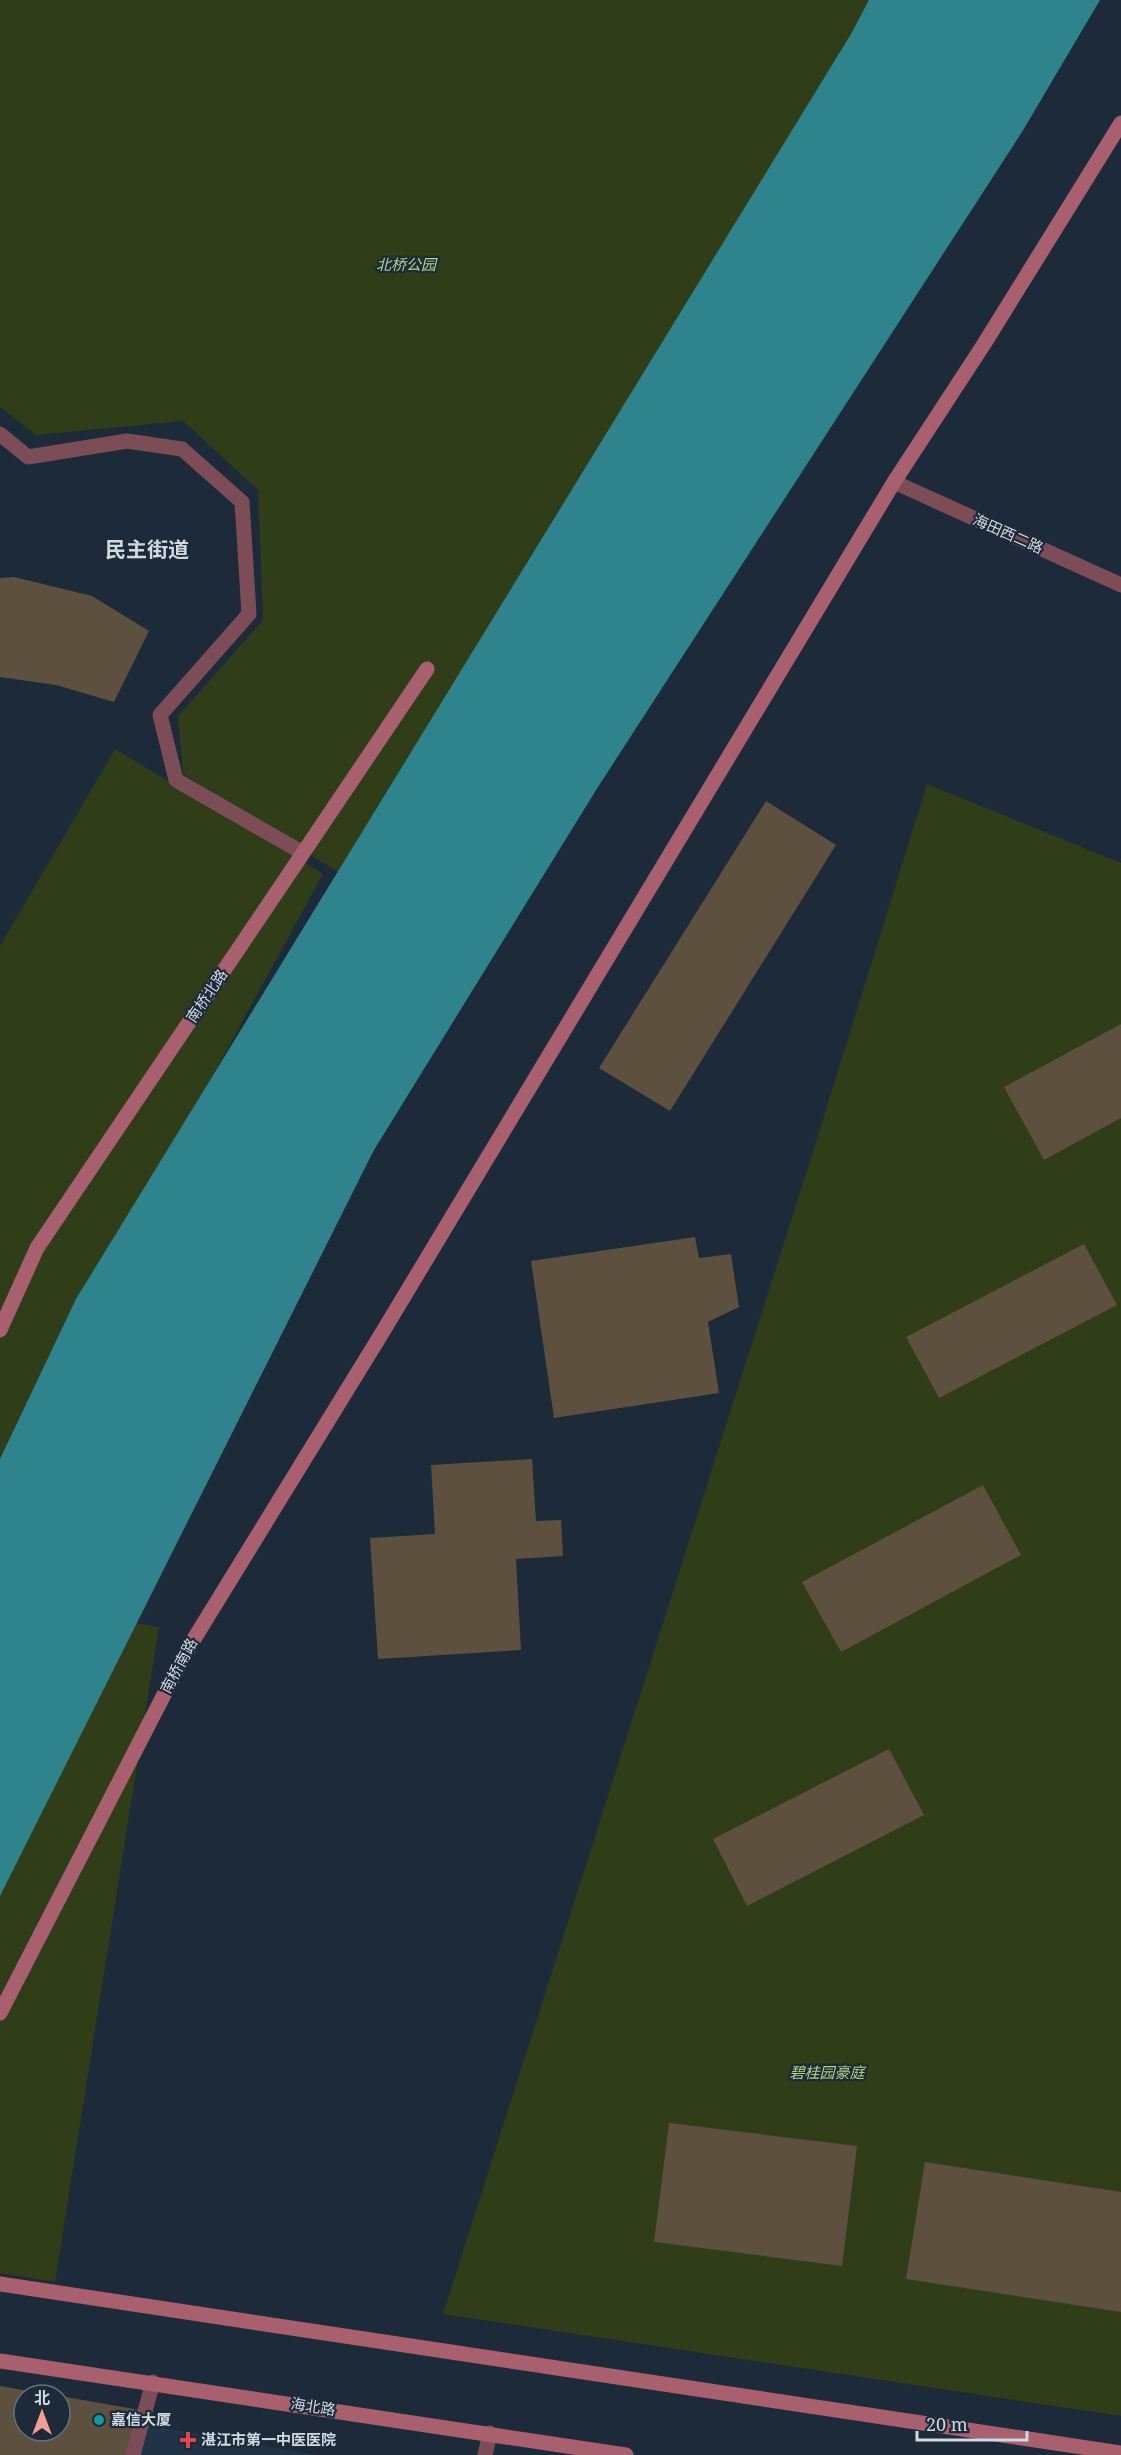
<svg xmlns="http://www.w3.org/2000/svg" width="1121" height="2455" font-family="'Noto Serif','Noto Sans SC',serif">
  <rect width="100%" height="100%" fill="#1d2a39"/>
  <!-- built -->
  <path fill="#213347" d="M147,2425l171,30h-179z"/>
  <!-- green -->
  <g fill="#2f3d18">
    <path d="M0,0h876l-532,876 -161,-102 -5,-58 85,-96 -5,-130 -75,-69 -147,14 -36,-28z"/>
    <path d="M115,749l208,125 -323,591v-519z"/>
    <path d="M927,784l194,79v1553l-678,-102 367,-1153z"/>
    <path d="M103,1618l56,9 -104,655 -55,-9v-454z"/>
  </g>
  <!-- water -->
  <path fill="#2f838d" d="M869,0h231l-78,132 -424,655 -224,363 -374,746v-437l76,-160 775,-1265z"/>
  <!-- building -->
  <g fill="#5d503f">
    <path d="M14,577l78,19 57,35 -35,71 -58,-17 -56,-8v-99z"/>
    <path d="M766,801l70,44 -166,266 -71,-43z"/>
    <path d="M1121,1024v94l-77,42 -40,-73z"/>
    <path d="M695,1237l4,21 32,-4 8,53 -31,15 11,71 -165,25 -23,-157z"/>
    <path d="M1084,1244l33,61 -178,93 -33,-61z"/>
    <path d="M532,1459l4,62 25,-1 2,36 -47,3 5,91 -143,9 -8,-121 65,-4 -4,-69z"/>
    <path d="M983,1485l38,70 -180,97 -39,-70z"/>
    <path d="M889,1749l35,66 -177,91 -34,-67z"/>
    <path d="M669,2123l188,23 -15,120 -188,-24z"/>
    <path d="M925,2162l196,30v120l-215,-33z"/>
    <path d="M0,2386l46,8 -22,1v36h36v-35l80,14 -13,45h-127z"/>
  </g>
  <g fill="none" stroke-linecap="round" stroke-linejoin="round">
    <!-- lane -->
    <path stroke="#7c4d56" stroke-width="15" d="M0,434l28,23 99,-16 55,8 60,53 7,112 -89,101 16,65 127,73"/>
    <!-- street -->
    <g stroke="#7c4d56" stroke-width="15">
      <path d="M894,482l227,103"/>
      <path d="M133,2455l20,-73"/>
      <path d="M485,2455l5,-22"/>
    </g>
    <!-- secondary -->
    <g stroke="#a9606e" stroke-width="15">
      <path d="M0,1330l37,-82 390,-579"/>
      <path d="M0,2013l186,-361 196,-319 512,-851 90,-138 137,-221"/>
      <path d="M0,2284l1121,169"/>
      <path d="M0,2361l626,94"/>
    </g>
  </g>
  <!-- markers -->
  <circle fill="#0f9aa8" stroke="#1d2a39" stroke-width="2" cx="99" cy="2420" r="6"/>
  <path fill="#e0444e" stroke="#1d2a39" stroke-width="2" d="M185 2431h6v6h6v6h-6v6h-6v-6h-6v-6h6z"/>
  <g text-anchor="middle" stroke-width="4.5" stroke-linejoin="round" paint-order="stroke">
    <!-- park labels -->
    <g font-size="15" font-style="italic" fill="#b2d384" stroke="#1d2a39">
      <text x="406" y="270">北桥公园</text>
      <text x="827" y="2078">碧桂园豪庭</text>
    </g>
    <!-- street labels -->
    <g font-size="15" fill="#d0d8e2" stroke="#1d2a39">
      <text transform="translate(1008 534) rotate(24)" y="5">海田西二路</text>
      <text transform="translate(207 996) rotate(-56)" y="5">南桥北路</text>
      <text transform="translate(179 1666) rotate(-62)" y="5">南桥南路</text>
      <text transform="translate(313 2407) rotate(9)" y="5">海北路</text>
    </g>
    <!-- poi labels -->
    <g font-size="15" font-weight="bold" fill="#d0d8e2" stroke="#1d2a39" text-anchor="start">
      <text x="111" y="2425">嘉信大厦</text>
      <text x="201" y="2445">湛江市第一中医医院</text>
    </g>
    <!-- district labels -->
    <g font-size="21" font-weight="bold" fill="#d0d8e2" stroke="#1d2a39">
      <text x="147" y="557">民主街道</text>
    </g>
  </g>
  <!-- north arrow -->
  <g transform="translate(42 2413)"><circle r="28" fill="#1d2a39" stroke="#65707d" stroke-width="1.5"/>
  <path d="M0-4.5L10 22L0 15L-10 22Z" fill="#f59b97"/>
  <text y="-9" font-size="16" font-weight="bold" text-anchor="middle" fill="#d0d8e2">北</text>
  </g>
  <!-- scale -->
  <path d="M917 2431v9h110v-9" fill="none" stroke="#d0d8e2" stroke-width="3"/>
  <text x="926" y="2431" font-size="18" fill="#d0d8e2" stroke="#1d2a39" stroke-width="4.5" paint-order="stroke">20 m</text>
</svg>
